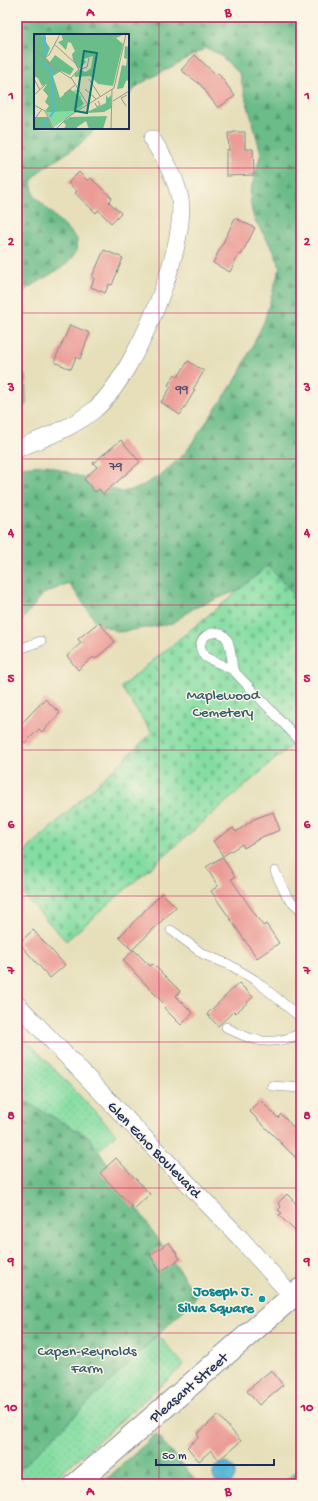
<svg xmlns="http://www.w3.org/2000/svg" width="318" height="1501" font-family="'Gochi Hand',sans-serif">
  <defs>
    <pattern id="grass-dots" width="8" height="8" patternUnits="userSpaceOnUse"><rect width="8" height="8" fill="#83dda2"/><path d="M2 2h.1M6 6h.1" fill="none" stroke="#71be8e" stroke-width="1.8" stroke-linecap="round"/></pattern>
    <pattern id="forest-firs" width="22" height="20" patternUnits="userSpaceOnUse"><rect width="22" height="20" fill="#6abc88"/><path d="M5 1l3.5 6h-7zM16 11l3.5 6h-7z" fill="#569972"/></pattern>
    <pattern id="cemetery-stones" width="16" height="16" patternUnits="userSpaceOnUse"><rect width="16" height="16" fill="#83dda2"/><path d="M2 7V4a2 2 0 0 1 4 0v3zM10 15v-3a2 2 0 0 1 4 0v3z" fill="#71be8e"/></pattern>
  </defs>
  <rect width="100%" height="100%" fill="#fcf5e5"/>
  <filter id="ink" filterUnits="userSpaceOnUse"><feTurbulence type="fractalNoise" baseFrequency=".025" numOctaves="2"/><feDisplacementMap in="SourceGraphic" scale="8" xChannelSelector="R" yChannelSelector="G"/><feConvolveMatrix kernelMatrix="1 2 1 2 8 2 1 2 1" color-interpolation-filters="sRGB"/></filter>
  <filter id="wash" filterUnits="userSpaceOnUse"><feTurbulence type="fractalNoise" baseFrequency=".012" numOctaves="4" result="noise"/><feDisplacementMap in="SourceGraphic" scale="16" xChannelSelector="R" yChannelSelector="G"/><feGaussianBlur stdDeviation="0.9" result="paint"/><feColorMatrix in="noise" values="0 0 0 0 0 0 0 0 0 0 0 0 0 0 0 0 0 1.4 0 .05"/><feComposite in="paint" operator="in"/></filter>
  <g filter="url(#wash)">
    <rect width="100%" height="100%" fill="#e6dfba"/>
    <!-- grass -->
    <path fill="url(#grass-dots)" stroke="#4f8680" d="M17,1030l99,104 -77,72 59,59 86,100 -135,119h-32z"/>
    <!-- forest -->
    <g fill="url(#forest-firs)" stroke="#427673">
      <path d="M17,17h284v621l-55,-51 -52,21 -23,16 -52,8 -22,-9 -28,-40 -26,11 -26,33v-160l30,-2 75,27 14,-3 27,-15 22,-21 52,-75 27,-56 16,-55 -5,-14 -21,-34 -3,-13 -1,-13 11,-40 -22,-80 -20,-19 -13,-6 -66,36 -12,12v-61h-93v93h61l-16,16 -40,27 -9,11 3,13 43,44 -1,13 -9,12 -40,25 -10,9z"/>
      <path d="M17,359l8,17 1,28 -9,13z"/>
      <path d="M17,1097l72,40 108,160 -180,175z"/>
      <path d="M156,1434l43,50h-98z"/>
      <path d="M301,1467v17h-19z"/>
    </g>
    <!-- cemetery -->
    <path fill="url(#cemetery-stones)" stroke="#4f8680" d="M268,566l33,37v134l-235,204 -49,-53v-29l135,-126 -31,-46z"/>
    <!-- water -->
    <circle fill="#57b7d6" stroke="#39739a" cx="224" cy="1474" r="11"/>
    <g id="blocks">
      <!-- building -->
      <g fill="#eb9c97">
        <path d="M195,55l21,20 2,-2 17,23 -17,12 -17,-23 -20,-15z"/>
        <path d="M233,132h12v17h8l1,26 -28,1v-26h3l-1,-17h5z"/>
        <path d="M79,172l9,9 3,-3 21,20 -3,4 12,11 -10,10 -13,-13 -2,3 -21,-20 2,-2 -9,-8z"/>
        <path d="M235,218l20,10 -14,27 -2,-1 -9,18 -17,-9z"/>
        <path d="M104,250l19,8 -11,27 -3,-1 -4,9 -14,-6 3,-8 -2,-2z"/>
        <path d="M70,325l20,8 -10,26 -4,-2 -5,12 -17,-7z"/>
        <path d="M188,361l16,10 -11,18 2,1 -15,25 -19,-13 10,-15 -3,-2 7,-11 3,3z"/>
        <path d="M121,440l19,22 -37,32 -4,-5 -4,3 -11,-13 13,-12 -4,-4z"/>
        <path d="M99,622l16,20 -20,17 -2,-2 -15,13 -11,-14 14,-13 -3,-4z"/>
        <path d="M45,699l15,14 -18,19 -3,-3 -14,14 -8,-7v-8z"/>
        <path d="M273,812l7,18 -18,7 -18,11 -2,-4 -19,12 -10,-15 20,-13 3,4 18,-13z"/>
        <path d="M222,857l13,20 -4,2 32,47 3,-2 13,19 -22,15 -46,-67 7,-5 -12,-19z"/>
        <path d="M162,893l14,14 -44,43 -13,-13z"/>
        <path d="M33,930l32,35 -15,13 -31,-35z"/>
        <path d="M134,950l16,16 3,-2 27,27 -4,5 17,17 -12,12 -17,-17 2,-2 -43,-46z"/>
        <path d="M239,983l14,14 -17,16 -2,-2 -16,15 -11,-12z"/>
        <path d="M260,1100l18,18 3,-4 20,21v28l-52,-52z"/>
        <path d="M116,1158l34,36 -16,15 -34,-36z"/>
        <path d="M287,1194l14,15v28l-22,-22 3,-2 -4,-3 3,-3 -3,-4z"/>
        <path d="M169,1242l11,17 -20,13 -10,-17z"/>
        <path d="M271,1370l12,15 -24,20 -12,-14z"/>
        <path d="M218,1415l23,26 -22,19 -8,-10 -12,11 -12,-14 12,-10 -2,-3z"/>
      </g>
    </g>
  </g>
  <g filter="url(#ink)">
    <use href="#blocks" fill-opacity="0" stroke="#80878c" stroke-width="1"/>
    <g fill="none" stroke-linecap="round" stroke-linejoin="round">
      <defs>
        <g id="lane">
          <path d="M17,650l24,-9"/>
          <path d="M233,670c-1,-9 -2,-20 -5,-29 -8,-19 -39,-3 -23,16l28,13 68,72"/>
          <path d="M275,871l12,26 14,13"/>
          <path d="M171,930l32,24 27,11 25,15 46,38"/>
          <path d="M226,1027c25,15 48,20 75,6"/>
          <path d="M272,1086l29,2"/>
        </g>
        <g id="street">
          <path d="M17,449c26,-11 56,-21 78,-40 38,-31 93,-161 85,-210 -4,-22 -16,-41 -28,-60"/>
          <path d="M17,1004l223,234 52,58"/>
        </g>
        <path id="secondary" d="M76,1484l225,-195"/>
      </defs>
      <!-- lane casing -->
      <use href="#lane" stroke="#80878c" stroke-width="10"/>
      <!-- street casing -->
      <use href="#street" stroke="#80878c" stroke-width="18"/>
      <!-- secondary casing -->
      <use href="#secondary" stroke="#80878c" stroke-width="24"/>
      <!-- lane -->
      <use href="#lane" stroke="#fff" stroke-width="9"/>
      <!-- street -->
      <use href="#street" stroke="#fff" stroke-width="17"/>
      <!-- secondary -->
      <use href="#secondary" stroke="#fff" stroke-width="22"/>
    </g>
  </g>
  <!-- grid -->
  <path fill="none" stroke="#c2185b" stroke-width="1" stroke-opacity="0.55" d="M159,17v1467M17,168h284M17,313h284M17,459h284M17,605h284M17,750h284M17,896h284M17,1042h284M17,1188h284M17,1333h284"/>
  <!-- markers -->
  <circle fill="#0f9aa8" stroke="#fcf5e5" stroke-width="1.5" cx="262" cy="1299" r="4"/>
  <g text-anchor="middle" stroke-width="3" stroke-linejoin="round" paint-order="stroke">
    <!-- number labels -->
    <g font-size="13" fill="#4f4a6c">
      <text x="182" y="393">99</text>
      <text x="116" y="470">79</text>
    </g>
    <!-- park labels -->
    <g font-size="15" fill="#355a6f" stroke="#fcf5e5">
      <text x="223" y="699">Maplewood<tspan x="223" dy="17">Cemetery</tspan></text>
      <text x="87" y="1355">Capen-Reynolds<tspan x="87" dy="17">Farm</tspan></text>
    </g>
    <!-- street labels -->
    <g font-size="15" fill="#1b2f5e" stroke="#fcf5e5">
      <text transform="translate(155 1149) rotate(46)" y="5">Glen Echo Boulevard</text>
      <text transform="translate(188 1387) rotate(-41)" y="5">Pleasant Street</text>
    </g>
    <!-- culture labels -->
    <g font-size="15" font-weight="bold" fill="#0d838f" stroke="#fcf5e5" text-anchor="end">
      <text x="254" y="1295">Joseph J.<tspan x="254" dy="17">Silva Square</tspan></text>
    </g>
  </g>
  <!-- overview -->
  <g transform="translate(34 34)">
    <rect width="95" height="95" fill="#e6dfba"/>
    <path d="M42,55l6,8 -4,3 5,7 -29,20 -9,-17z" fill="#83dda2"/>
    <path d="M0,0l12,2v6l4,6 -4,10 4,4 5,-7 19,14 -4,6 -9,-4 -8,5 7,22 10,-9 10,8 4,7 -11,7 -26,1 -1,-2 3,-4 -4,-4 3,-6 -5,-6 4,-6 -5,2 -4,-8 -4,-2zM27,0h64l-9,4 7,6 -10,42 -15,-2 -8,-8 -15,1 -1,-3 6,-4 6,2 5,-4 2,-12 -9,3 2,3 -7,7 -6,-9 -1,-6 3,-3 -4,-8 -3,-1 -2,8 -8,-8 5,-2zM91,12l4,1v33l-3,1 -3,7 -6,1 5,-24 4,1 1,-7 -3,-1zM72,61l2,3 3,-3v13l-7,4 -19,1 21,-10zM73,82l-4,13h-14l-3,-8 -9,6 1,2h-14l2,-4 -3,-3 7,-5zM0,83h14l5,12h-19z" fill="#6abc88"/>
    <path fill="none" stroke="#57b7d6" stroke-width="2" d="M10,22l2,-7 -2,-15M7,28l10,8 3,41 -4,6M7,95l7,-11"/>
    <path fill="none" stroke="#959995" stroke-width="1" d="M20,10l21,19 4,7M0,15l19,18 19,12 16,26M10,24l5,-3 11,-21M2,38l-2,7 6,11M37,44l6,-7 10,-4 2,-9M55,45l11,17M51,55l11,10M30,60l11,-9M0,61l11,-10M79,67l16,-10M61,69l2,4 3,-2 -2,-4M0,71l11,6 9,18M92,72l-5,-8 6,-3M0,86l8,-11M22,95l12,-12 46,-29 12,-54M77,95l1,-40"/>
    <path fill="#0f766e" fill-opacity="0.15" stroke="#0f766e" stroke-width="2" d="M50,17l13,2 -10,60 -12,-2z"/>
    <rect width="95" height="95" fill="none" stroke="#1b2f5e" stroke-width="2"/>
  </g>
  <!-- margin -->
  <rect width="318" height="1501" fill="none" stroke="#fcf5e5" stroke-width="44"/>
  <!-- scale -->
  <path d="M156 1459v6h118v-6" fill="none" stroke="#1b2f5e" stroke-width="2"/>
  <text x="162" y="1459" font-size="12" fill="#1b2f5e" stroke="#fcf5e5" stroke-width="3" paint-order="stroke">50 m</text>
  <rect x="22" y="22" width="274" height="1457" fill="none" stroke="#c2185b" stroke-width="1.5"/>
  <g font-size="13" text-anchor="middle" font-weight="bold" fill="#c2185b">
    <text x="90" y="16">A</text>
    <text x="228" y="16">B</text>
    <text x="11" y="99">1</text>
    <text x="307" y="99">1</text>
    <text x="11" y="245">2</text>
    <text x="307" y="245">2</text>
    <text x="11" y="391">3</text>
    <text x="307" y="391">3</text>
    <text x="11" y="536">4</text>
    <text x="307" y="536">4</text>
    <text x="11" y="682">5</text>
    <text x="307" y="682">5</text>
    <text x="11" y="828">6</text>
    <text x="307" y="828">6</text>
    <text x="11" y="974">7</text>
    <text x="307" y="974">7</text>
    <text x="11" y="1119">8</text>
    <text x="307" y="1119">8</text>
    <text x="11" y="1265">9</text>
    <text x="307" y="1265">9</text>
    <text x="11" y="1411">10</text>
    <text x="307" y="1411">10</text>
    <text x="90" y="1495">A</text>
    <text x="228" y="1495">B</text>
  </g>
</svg>
